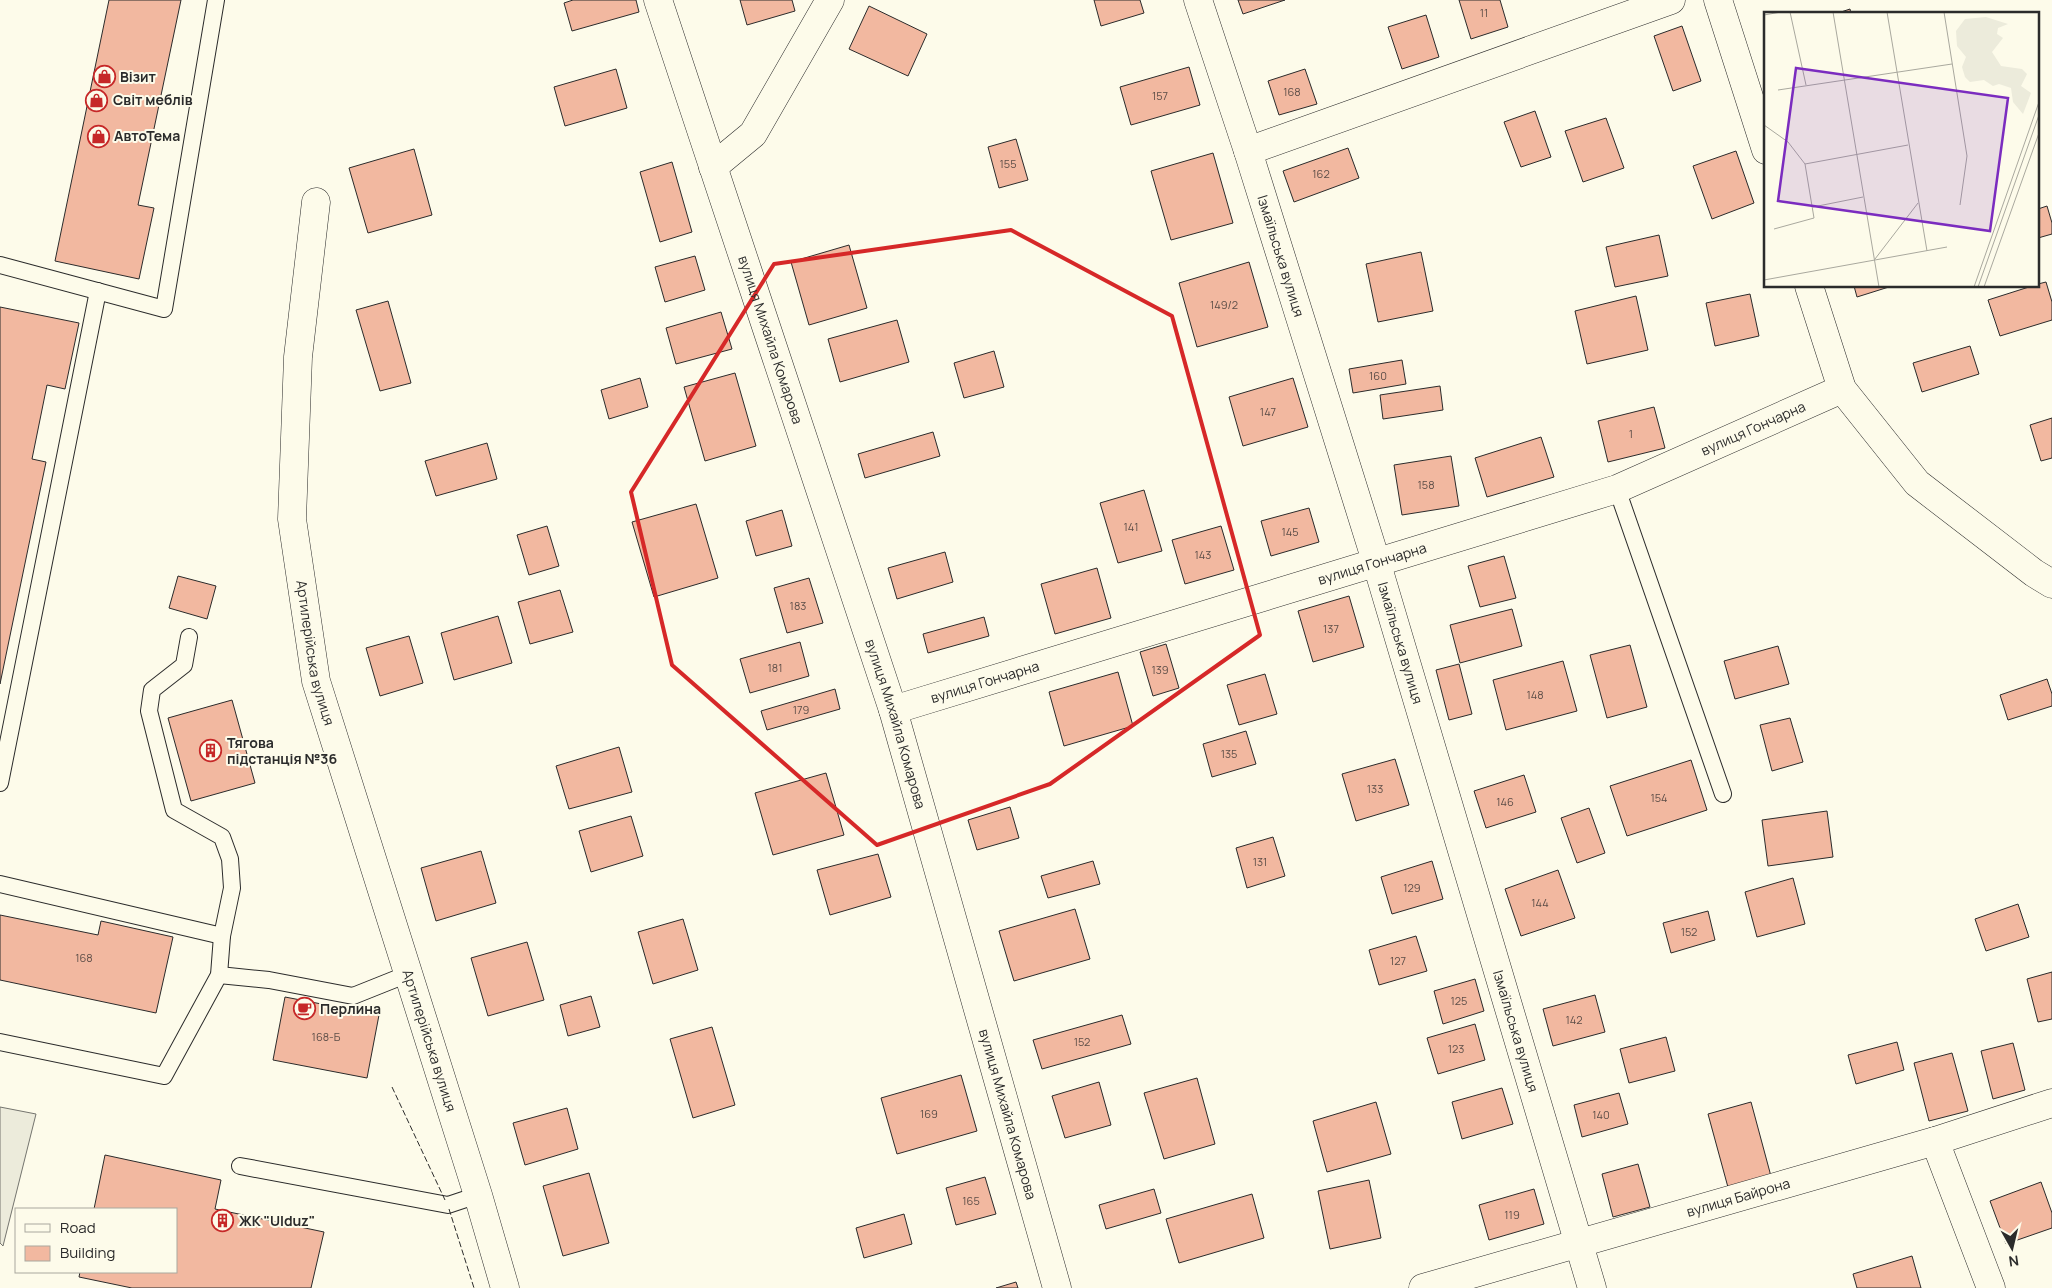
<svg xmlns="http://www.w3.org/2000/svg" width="2052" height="1288" font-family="Manrope,sans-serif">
  <rect width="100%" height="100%" fill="#fdfbea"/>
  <!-- green -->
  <path fill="#ecebdb" stroke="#74746e" d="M0,1107l36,7 -33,132 -3,-3z"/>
  <!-- building -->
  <g fill="#f2b8a0" stroke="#2b2b2b">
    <path d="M109,0h72l-43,205 16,3 -15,71 -84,-18z"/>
    <path d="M573,0h63l3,12 -67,19 -8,-28z"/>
    <path d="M740,0h52l3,11 -48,14z"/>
    <path d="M1094,0h46l4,13 -43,13z"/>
    <path d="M1238,0h47l-42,14z"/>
    <path d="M1459,0h41l8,27 -37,12z"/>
    <path d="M869,6l58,28 -19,42 -59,-27z"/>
    <path d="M1850,9l1,5h-16z"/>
    <path d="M1426,15l13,42 -37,12 -14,-42z"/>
    <path d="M1682,26l19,55 -28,10 -19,-55z"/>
    <path d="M1189,67l11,38 -69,20 -11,-38z"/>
    <path d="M616,69l11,39 -62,18 -11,-39z"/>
    <path d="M1305,69l12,35 -38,11 -11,-34z"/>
    <path d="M1535,111l16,46 -30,10 -17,-45z"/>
    <path d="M1606,118l18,50 -41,14 -18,-51z"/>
    <path d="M1016,139l12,41 -29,8 -11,-41z"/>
    <path d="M1348,148l11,30 -65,24 -11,-31z"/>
    <path d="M414,149l18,66 -64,18 -19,-65z"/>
    <path d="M1736,151l18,52 -42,16 -19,-53z"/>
    <path d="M1213,153l20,70 -62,17 -20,-69z"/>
    <path d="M672,162l20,70 -32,10 -20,-70z"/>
    <path d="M2047,206l5,17v11l-14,4v-29z"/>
    <path d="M1659,235l9,41 -53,11 -9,-40z"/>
    <path d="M849,245l18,63 -58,17 -18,-63z"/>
    <path d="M1421,252l12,59 -55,11 -12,-58z"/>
    <path d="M695,256l10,34 -40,12 -10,-35z"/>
    <path d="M1249,262l19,65 -71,20 -18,-64z"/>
    <path d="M2046,282l6,20v18l-52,16 -12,-36 44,-14h6v-2z"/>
    <path d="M1854,286h38l-35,11z"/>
    <path d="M1750,294l9,42 -44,10 -9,-43z"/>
    <path d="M1636,296l12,54 -61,14 -12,-53z"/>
    <path d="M388,301l23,82 -31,8 -24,-81z"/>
    <path d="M0,307l79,16 -14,66 -18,-4 -15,74 14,3 -46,222z"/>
    <path d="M721,312l11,37 -56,15 -10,-36z"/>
    <path d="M897,320l12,42 -69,20 -12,-43z"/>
    <path d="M1970,346l9,28 -57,18 -9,-29z"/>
    <path d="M994,351l10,36 -40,11 -10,-35z"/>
    <path d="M1402,360l4,24 -53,9 -4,-24z"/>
    <path d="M735,373l21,73 -51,15 -21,-74z"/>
    <path d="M640,378l8,29 -39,12 -8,-29z"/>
    <path d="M1293,378l15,49 -65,19 -14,-49z"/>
    <path d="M1440,386l3,24 -60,9 -3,-24z"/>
    <path d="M1654,407l11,41 -57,14 -10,-41z"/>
    <path d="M2052,418v40l-11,3 -11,-36z"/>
    <path d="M933,432l7,24 -75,22 -7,-24z"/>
    <path d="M1541,437l13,40 -67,20 -12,-39z"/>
    <path d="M487,443l10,36 -61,17 -11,-35z"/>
    <path d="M1451,456l8,50 -57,9 -8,-50z"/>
    <path d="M1144,490l18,61 -44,12 -18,-60z"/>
    <path d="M696,504l22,74 -64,19 -22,-75z"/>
    <path d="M1309,508l10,34 -48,14 -10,-35z"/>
    <path d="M782,510l10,36 -36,10 -10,-35z"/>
    <path d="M547,526l12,40 -30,9 -12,-40z"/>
    <path d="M1221,526l13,44 -49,14 -13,-44z"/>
    <path d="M945,552l8,30 -56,17 -9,-31z"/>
    <path d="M1504,556l12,42 -36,9 -12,-41z"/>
    <path d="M1097,568l14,50 -56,16 -14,-50z"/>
    <path d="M178,576l38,10 -9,33 -38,-11z"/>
    <path d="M809,578l14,45 -36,10 -13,-45z"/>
    <path d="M560,590l13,42 -43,12 -12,-42z"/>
    <path d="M1349,596l15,51 -51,15 -15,-51z"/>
    <path d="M1512,609l10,37 -62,17 -10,-38z"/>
    <path d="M498,616l14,47 -58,17 -13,-47z"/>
    <path d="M984,617l5,19 -61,17 -5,-19z"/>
    <path d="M409,636l14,47 -43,13 -14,-48z"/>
    <path d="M800,642l9,34 -59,17 -10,-34z"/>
    <path d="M1166,644l13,44 -26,8 -13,-44z"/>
    <path d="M1630,645l17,62 -40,11 -17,-63z"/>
    <path d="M1778,646l11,38 -54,15 -11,-38z"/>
    <path d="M1563,661l14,50 -71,19 -13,-50z"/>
    <path d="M1459,664l13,50 -23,6 -13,-50z"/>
    <path d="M1118,672l15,54 -69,20 -15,-54z"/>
    <path d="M1265,674l12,40 -38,11 -12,-40z"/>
    <path d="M2047,679l5,15v12l-44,14 -8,-25z"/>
    <path d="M835,689l5,20 -73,21 -6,-19z"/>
    <path d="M232,700l23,83 -64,18 -23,-83z"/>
    <path d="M1790,718l13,44 -31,9 -12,-46z"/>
    <path d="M1246,731l10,33 -44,13 -9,-33z"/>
    <path d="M619,747l13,45 -63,17 -13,-43z"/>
    <path d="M1395,759l14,46 -53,16 -14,-47z"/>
    <path d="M1691,760l16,50 -80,26 -17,-50z"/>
    <path d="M826,773l18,62 -71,20 -18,-62z"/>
    <path d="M1524,775l12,37 -50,16 -12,-37z"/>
    <path d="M1010,807l9,31 -42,12 -9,-30z"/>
    <path d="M1589,808l16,45 -28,10 -16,-45z"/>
    <path d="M1827,811l6,46 -65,9 -6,-46z"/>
    <path d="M631,816l12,40 -52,16 -12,-41z"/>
    <path d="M1273,837l12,39 -38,12 -11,-40z"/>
    <path d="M481,851l15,52 -60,18 -15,-53z"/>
    <path d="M878,854l13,43 -61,18 -13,-45z"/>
    <path d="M1093,861l7,23 -52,14 -7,-22z"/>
    <path d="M1432,861l11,38 -51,15 -11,-37z"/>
    <path d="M1558,870l17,48 -54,18 -16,-47z"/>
    <path d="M1793,878l12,46 -48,13 -12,-45z"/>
    <path d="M2018,904l11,33 -43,14 -11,-32z"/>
    <path d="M1075,909l15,50 -76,22 -15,-50z"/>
    <path d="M1708,911l7,29 -44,13 -8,-30z"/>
    <path d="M0,915l98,20 3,-14 72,16 -17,76 -156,-33z"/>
    <path d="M683,919l15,51 -45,14 -15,-52z"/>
    <path d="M1416,936l11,35 -48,14 -10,-35z"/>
    <path d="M527,942l17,58 -56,16 -17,-58z"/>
    <path d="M2052,972v47l-14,3 -11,-43z"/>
    <path d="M1475,979l9,32 -41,13 -9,-33z"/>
    <path d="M1595,995l10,37 -52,14 -10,-37z"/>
    <path d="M591,996l9,31 -32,9 -8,-31z"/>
    <path d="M285,997l94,18 -12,63 -94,-18z"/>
    <path d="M1122,1015l9,29 -89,25 -9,-29z"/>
    <path d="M1475,1024l10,36 -47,14 -11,-36z"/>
    <path d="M712,1027l23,78 -42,13 -23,-79z"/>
    <path d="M1666,1037l9,34 -46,12 -9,-34z"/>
    <path d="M1897,1042l7,28 -48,14 -8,-29z"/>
    <path d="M2013,1043l12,47 -32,9 -12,-48z"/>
    <path d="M1952,1053l16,58 -39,10 -15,-58z"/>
    <path d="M961,1075l16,56 -80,23 -16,-56z"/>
    <path d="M1197,1078l18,66 -51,15 -20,-66z"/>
    <path d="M1099,1082l12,43 -46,13 -13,-42z"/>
    <path d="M1502,1088l11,36 -51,15 -10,-37z"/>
    <path d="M1619,1093l9,31 -46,13 -8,-32z"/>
    <path d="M1376,1102l15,52 -64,18 -14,-51z"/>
    <path d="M1751,1102l21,78 -43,11 -21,-77z"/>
    <path d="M567,1108l11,41 -53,16 -12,-42z"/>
    <path d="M105,1155l116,25 -6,29 109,23 -13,56h-179l-53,-11 1,-5h96v-63h-82z"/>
    <path d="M1638,1164l12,43 -37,10 -11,-43z"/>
    <path d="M589,1173l20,70 -46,13 -20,-70z"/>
    <path d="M985,1177l11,37 -40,11 -10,-37z"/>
    <path d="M1369,1180l12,58 -51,11 -12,-58z"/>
    <path d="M2041,1182l11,31v15l-46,16 -16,-43z"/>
    <path d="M1154,1189l7,24 -55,16 -7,-24z"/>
    <path d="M1534,1189l10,35 -55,16 -10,-35z"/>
    <path d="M1252,1194l12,44 -85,25 -13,-44z"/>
    <path d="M904,1214l8,30 -48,14 -8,-30z"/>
    <path d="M1912,1256l9,32h-64l-4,-14z"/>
    <path d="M1016,1282l2,6h-22z"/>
  </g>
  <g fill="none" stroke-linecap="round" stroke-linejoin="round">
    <defs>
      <g id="service">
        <path d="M0,265l164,44 52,-309"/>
        <path d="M1617,489l106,305"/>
        <path d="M0,783l98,-492"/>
        <path d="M0,884l222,52"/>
        <path d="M219,975l50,5 84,16 55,-22"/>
        <path d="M0,1042l164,34 55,-101 3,-39 10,-48 -2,-29 -8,-22 -48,-27 -25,-99 3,-21 32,-25 5,-28"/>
        <path d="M240,1166l208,39 30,-10"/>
      </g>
      <g id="minor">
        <path id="s1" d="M658,0l235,710 164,578"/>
        <path id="s2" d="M1198,0l50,151 128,410 216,727"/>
        <path d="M1718,0l48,150"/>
        <path d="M1248,151l423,-151"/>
        <path d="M713,167l40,-33 77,-134"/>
        <path id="s3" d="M316,202l-18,155 -6,162 24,162 162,514 27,93"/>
        <path d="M1809,286l33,103 75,94 117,90 18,11"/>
        <path id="s4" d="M893,710l724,-221 225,-100"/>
        <path d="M1935,1141l56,147"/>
        <path id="s5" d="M1423,1288l512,-147 117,-38"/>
      </g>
    </defs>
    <!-- service casing -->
    <use href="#service" stroke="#2b2b2b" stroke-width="18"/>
    <!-- minor casing -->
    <use href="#minor" stroke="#2b2b2b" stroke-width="29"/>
    <!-- service -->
    <use href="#service" stroke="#fdfbea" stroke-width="16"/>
    <!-- minor -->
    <use href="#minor" stroke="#fdfbea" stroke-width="28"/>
    <!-- fence -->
    <g stroke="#2b2b2b" stroke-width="1" stroke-dasharray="6 2.5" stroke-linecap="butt">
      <path d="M392,1087l53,113"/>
      <path d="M449,1209l25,79"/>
    </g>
  </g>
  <!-- marked area -->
  <path fill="none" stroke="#d62828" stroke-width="4" stroke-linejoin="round" d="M1011,230l161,86 88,319 -210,149 -173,61 -205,-180 -41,-173 143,-228z"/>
  <!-- icons -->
  <defs>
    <symbol id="shop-ring" viewBox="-11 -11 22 22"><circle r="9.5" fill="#fdfbea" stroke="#c62828" stroke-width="1.5"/><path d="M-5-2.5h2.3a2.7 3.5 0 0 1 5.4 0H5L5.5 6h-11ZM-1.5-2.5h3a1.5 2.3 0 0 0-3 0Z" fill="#c62828"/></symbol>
    <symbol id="building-ring" viewBox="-11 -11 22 22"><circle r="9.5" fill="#fdfbea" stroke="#c62828" stroke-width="1.5"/><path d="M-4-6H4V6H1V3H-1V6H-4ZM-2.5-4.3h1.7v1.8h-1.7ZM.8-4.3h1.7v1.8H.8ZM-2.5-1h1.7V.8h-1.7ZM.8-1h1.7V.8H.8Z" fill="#c62828"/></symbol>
    <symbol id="cafe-ring" viewBox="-11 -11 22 22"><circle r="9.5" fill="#fdfbea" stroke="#c62828" stroke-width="1.5"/><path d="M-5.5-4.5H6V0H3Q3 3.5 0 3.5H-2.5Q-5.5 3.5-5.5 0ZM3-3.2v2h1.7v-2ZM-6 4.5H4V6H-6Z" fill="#c62828"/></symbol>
  </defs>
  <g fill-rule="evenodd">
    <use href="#shop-ring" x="92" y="64" width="25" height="25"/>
    <use href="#shop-ring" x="84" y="88" width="25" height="25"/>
    <use href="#shop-ring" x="86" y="124" width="25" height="25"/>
    <use href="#building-ring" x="198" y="738" width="25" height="25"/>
    <use href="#cafe-ring" x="292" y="996" width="25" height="25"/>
    <use href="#building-ring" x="210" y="1208" width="25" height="25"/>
  </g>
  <g text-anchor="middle" stroke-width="4" stroke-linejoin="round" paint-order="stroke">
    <!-- number labels -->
    <g font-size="11" fill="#5d4e48">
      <text x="1484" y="17">11</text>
      <text x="1292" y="96">168</text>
      <text x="1160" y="100">157</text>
      <text x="1008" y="168">155</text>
      <text x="1321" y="178">162</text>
      <text x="1224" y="309">149/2</text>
      <text x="1378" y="380">160</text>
      <text x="1268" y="416">147</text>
      <text x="1631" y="438">1</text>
      <text x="1426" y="489">158</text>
      <text x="1131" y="531">141</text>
      <text x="1290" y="536">145</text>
      <text x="1203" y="559">143</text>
      <text x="798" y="610">183</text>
      <text x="1331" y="633">137</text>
      <text x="775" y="672">181</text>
      <text x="1160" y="674">139</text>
      <text x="1535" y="699">148</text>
      <text x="801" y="714">179</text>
      <text x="1229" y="758">135</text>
      <text x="1375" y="793">133</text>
      <text x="1659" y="802">154</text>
      <text x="1505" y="806">146</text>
      <text x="1260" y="866">131</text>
      <text x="1412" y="892">129</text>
      <text x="1540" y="907">144</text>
      <text x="1689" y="936">152</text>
      <text x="84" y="962">168</text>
      <text x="1398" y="965">127</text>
      <text x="1459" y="1005">125</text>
      <text x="1574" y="1024">142</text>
      <text x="326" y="1041">168-Б</text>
      <text x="1082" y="1046">152</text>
      <text x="1456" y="1053">123</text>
      <text x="929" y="1118">169</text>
      <text x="1601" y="1119">140</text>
      <text x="971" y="1205">165</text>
      <text x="1512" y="1219">119</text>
    </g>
    <!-- poi labels -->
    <g font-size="14" font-weight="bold" fill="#2b2b2b" stroke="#fdfbea" text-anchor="start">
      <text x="120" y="82">Візит</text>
      <text x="113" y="105">Світ меблів</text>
      <text x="114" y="141">АвтоТема</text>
      <text x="227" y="748">Тягова<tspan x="227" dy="16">пiдстанцiя №36</tspan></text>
      <text x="320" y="1014">Перлина</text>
      <text x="239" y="1226">ЖК "Ulduz"</text>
    </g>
    <!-- street labels -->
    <g font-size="14" fill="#2b2b2b" stroke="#fdfbea">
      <text dy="5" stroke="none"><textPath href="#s2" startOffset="269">Ізмаїльська вулиця</textPath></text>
      <text dy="5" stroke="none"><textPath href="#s1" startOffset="358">вулиця Михайла Комарова</textPath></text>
      <text dy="5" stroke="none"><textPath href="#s4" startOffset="906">вулиця Гончарна</textPath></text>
      <text dy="5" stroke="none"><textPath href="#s4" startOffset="501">вулиця Гончарна</textPath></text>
      <text dy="5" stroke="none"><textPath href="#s2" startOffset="674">Ізмаїльська вулиця</textPath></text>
      <text dy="5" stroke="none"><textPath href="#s3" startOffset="454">Артилерійська вулиця</textPath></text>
      <text dy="5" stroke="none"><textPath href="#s4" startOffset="96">вулиця Гончарна</textPath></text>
      <text dy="5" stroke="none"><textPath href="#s1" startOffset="762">вулиця Михайла Комарова</textPath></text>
      <text dy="5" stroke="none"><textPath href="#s2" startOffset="1079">Ізмаїльська вулиця</textPath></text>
      <text dy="5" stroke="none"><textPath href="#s3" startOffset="859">Артилерійська вулиця</textPath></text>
      <text dy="5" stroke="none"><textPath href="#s1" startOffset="1168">вулиця Михайла Комарова</textPath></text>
      <text dy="5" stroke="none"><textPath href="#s5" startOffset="328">вулиця Байрона</textPath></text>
    </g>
  </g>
  <!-- overview -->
  <g transform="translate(1764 12)">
    <rect width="275" height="275" fill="#fdfbea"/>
    <path d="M222,5l22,7 -10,4 -1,6 6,4 -11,14 9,14 21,3 5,5 -6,12 10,7 -8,21 -10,-12 -2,-14 -12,-4 -6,2 -9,-6 -14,2 -5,-5 -3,-10 4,-10 -9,-11 -1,-15 9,-12z" fill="#ecebdb"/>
    <path fill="none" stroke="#a9a89e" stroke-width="1" d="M26,0l16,73M69,0l46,275M123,0l40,239M180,0l23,144 -7,49M0,3l17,-3M14,78l174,-26M0,113l24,17 17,22 9,54 -40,11M41,152l103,-19M49,195l50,-10M111,247l43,-56M0,268l183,-33M210,275l65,-185M214,275l61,-172M220,275l55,-154"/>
    <path fill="#7b2cbf" fill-opacity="0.15" stroke="#7b2cbf" stroke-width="2.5" d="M32,56l212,30 -18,133 -212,-30z"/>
    <rect width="275" height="275" fill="none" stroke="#2b2b2b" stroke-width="2.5"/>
  </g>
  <!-- legend -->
  <rect x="15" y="1208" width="162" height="65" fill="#fdfbea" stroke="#a9a89e"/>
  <rect x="25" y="1224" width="25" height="8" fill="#fdfbea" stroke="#a9a89e"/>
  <text x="60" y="1233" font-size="15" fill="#2b2b2b">Road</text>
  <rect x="25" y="1246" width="25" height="15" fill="#f2b8a0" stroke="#a9a89e"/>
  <text x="60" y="1258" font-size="15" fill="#2b2b2b">Building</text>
  <!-- north arrow -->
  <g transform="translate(2012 1248) rotate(172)" stroke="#fdfbea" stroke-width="4" paint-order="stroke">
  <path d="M0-4L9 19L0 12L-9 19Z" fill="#2b2b2b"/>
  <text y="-8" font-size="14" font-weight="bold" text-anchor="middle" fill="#2b2b2b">N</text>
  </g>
</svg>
